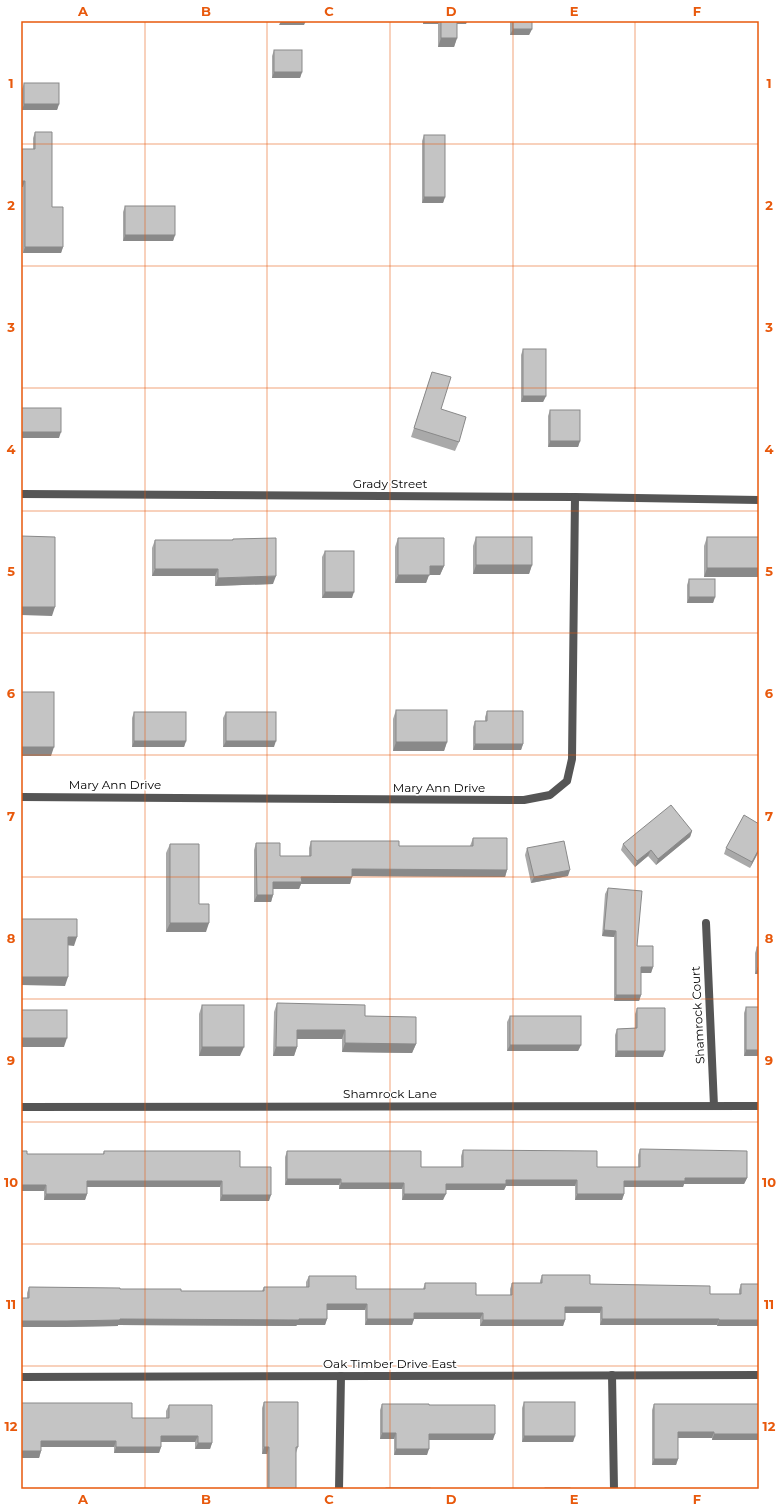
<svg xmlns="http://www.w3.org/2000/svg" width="780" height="1510" font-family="Montserrat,sans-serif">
  <rect width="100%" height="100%" fill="#fff"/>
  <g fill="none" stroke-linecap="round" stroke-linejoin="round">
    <!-- minor -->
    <g stroke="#555" stroke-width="8">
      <path d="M21,494l554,3 184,3"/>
      <path d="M21,797l503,3 26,-5 17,-14 5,-22 3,-262"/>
      <path d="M706,923l8,183"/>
      <path d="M21,1107l738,-1"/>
      <path d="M612,1375l2,114"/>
      <path d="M21,1377l738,-2"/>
      <path d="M339,1489l2,-113"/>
    </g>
  </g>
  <!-- wall -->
  <g fill="#a9a9a9">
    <path d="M423,21h44l-1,3h-9v14l-3,9h-16v-23h-15z"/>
    <path d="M510,21h22v8l-3,6h-19z"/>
    <path d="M274,50l28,22 -2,6h-28v-22z"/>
    <path d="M24,83l35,21 -2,6h-35v-21z"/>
    <path d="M35,132l17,75 11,40 -2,6h-38v-66h-2v-35l1,-3h11v-11z"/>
    <path d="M424,135l21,62 -2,6h-21v-62z"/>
    <path d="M125,206l50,29 -2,6h-50v-29z"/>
    <path d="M523,349l23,47 -3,6h-22v-47z"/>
    <path d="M432,372l9,37 18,33 -4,9 -44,-14z"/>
    <path d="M550,410l30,31 -2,6h-30v-31z"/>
    <path d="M476,537l56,28 -3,9h-56v-28z"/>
    <path d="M707,537l52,40h-55v-31z"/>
    <path d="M398,538l46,28 -4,9h-11l-3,8h-31v-36z"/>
    <path d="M233,539l40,45 -58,2v-10h-63v-28l3,-8h77z"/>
    <path d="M325,551l27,47h-30v-41z"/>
    <path d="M689,579l26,18 -2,6h-26v-18z"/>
    <path d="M396,710l51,32 -3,9h-51v-32z"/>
    <path d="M487,711l36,33 -2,6h-48v-23l2,-6h10v-4z"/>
    <path d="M134,712l52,29 -2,6h-52v-29z"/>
    <path d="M226,712l48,35h-51v-29z"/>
    <path d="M692,831l-2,6 -34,28 -8,-9 -13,11 -14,-17 2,-6z"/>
    <path d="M473,838l34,32 -2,7 -153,-1 -2,8h-49l-2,5h-26v6l-2,7h-17v-52l2,-7 24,13h29v-8l2,-7 88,5h71z"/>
    <path d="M170,844l29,60 7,28h-40v-79z"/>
    <path d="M527,848l41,28 -37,7 -6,-28z"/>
    <path d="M726,848l33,3 -9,17 -26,-14z"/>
    <path d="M608,888l29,58 16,21 -2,6h-10v22l-2,6h-25v-64l-12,-1 3,-42z"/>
    <path d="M757,947l2,27h-4v-21z"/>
    <path d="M277,1003l88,13 51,28 -4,9 -70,-1v-13h-45v8l-3,9h-21l1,-44z"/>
    <path d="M202,1005l38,51h-41v-42z"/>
    <path d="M746,1007l13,49h-15v-43z"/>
    <path d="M637,1008l26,49h-48v-22l2,-6 18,-1v-14z"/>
    <path d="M510,1016l71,29 -3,6h-71v-29z"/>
    <path d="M640,1149l107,29 -3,6h-60l-1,3h-59v7l-2,6h-47v-14h-69l-2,4h-58l-3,10h-41v-11h-63v-4h-54v-28l2,-6 134,16h40v-11l2,-6 134,17h41v-12z"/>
    <path d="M104,1151l136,16 29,34h-49v-14h-133v7l-2,6h-41v-9h-23l6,-37h76z"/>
    <path d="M542,1275l48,9 120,10h29v-4l2,-6h18l-42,42v-1h-117v-12h-35v7l-2,6h-83v-7h-66l-2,6h-47v-15h-38v9l-2,6h-28l-1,1 -178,-1v1l-53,1h-44v-29h6v-5l2,-6 152,4h81l2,-4h42v-5l3,-6 47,13h67l2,-6 51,12h34v-6l2,-6h28v-2z"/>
    <path d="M264,1402l34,45 -2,6v36h-29v-35h-5v-46z"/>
    <path d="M524,1402l51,34 -2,6h-51v-34z"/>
    <path d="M21,1403l111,15h34v-7l3,-6 43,38 -2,6h-15v-7h-34v5l-2,6h-45v-6h-73v4l-2,7h-18z"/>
    <path d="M382,1404l47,1 64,35h-64l-2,15h-33v-16h-14v-29z"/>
    <path d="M654,1404l105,36h-47v-2h-34v21l-2,6h-24v-55z"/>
  </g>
  <!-- shaded-wall -->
  <g fill="#898989">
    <path d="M281,21h25l-2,4h-25z"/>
    <path d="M424,21h15l-1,3h-15z"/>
    <path d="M455,21h12l-1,3h-12z"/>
    <path d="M513,29h19l-3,6h-19z"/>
    <path d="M441,38h16l-3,9h-16z"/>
    <path d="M274,72h28l-2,6h-28z"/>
    <path d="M24,104h35l-2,6h-35z"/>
    <path d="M22,181h3l-2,6h-2v-3z"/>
    <path d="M424,197h21l-2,6h-21z"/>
    <path d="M125,235h50l-2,6h-50z"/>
    <path d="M25,247h38l-2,6h-38z"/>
    <path d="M523,396h23l-3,6h-22z"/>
    <path d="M21,432h40l-2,6h-38z"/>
    <path d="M550,441h30l-2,6h-30z"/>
    <path d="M476,565h56l-3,9h-56z"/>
    <path d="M430,566h14l-4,9h-11l-3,8h-31l3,-8z"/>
    <path d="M707,568h52v9h-55z"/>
    <path d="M155,569h63l-3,7h-63z"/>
    <path d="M276,576l-3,8 -58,2 3,-8z"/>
    <path d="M325,592h29l-2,6h-30z"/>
    <path d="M689,597h26l-2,6h-26z"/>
    <path d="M21,607h34l-3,9 -31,-1z"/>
    <path d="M134,741h52l-2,6h-52z"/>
    <path d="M226,741h50l-2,6h-51z"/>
    <path d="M396,742h51l-3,9h-51z"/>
    <path d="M475,744h48l-2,6h-48z"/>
    <path d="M21,747h33l-3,9h-30z"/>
    <path d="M692,831l-2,6 -34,28 2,-6z"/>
    <path d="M759,849v2l-9,17 2,-6z"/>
    <path d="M651,850l-3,6 -13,11 2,-6z"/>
    <path d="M352,869l155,1 -2,7 -155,-1z"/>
    <path d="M570,870l-2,6 -37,7 3,-6z"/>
    <path d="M301,877h51l-2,7h-49l-2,5h-28l2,-7z"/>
    <path d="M257,895h16l-2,7h-17z"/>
    <path d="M170,923h39l-3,9h-40z"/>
    <path d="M604,930l12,1 -2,6 -12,-1z"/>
    <path d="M68,937h9l-3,9 -9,-1z"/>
    <path d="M641,967h12l-2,6h-12z"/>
    <path d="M757,968h2v6h-4z"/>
    <path d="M21,977h47l-3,9 -44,-1z"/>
    <path d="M616,995h25l-2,6h-25z"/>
    <path d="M297,1030h48l-3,9h-48z"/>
    <path d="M21,1038h46l-3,9h-43z"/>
    <path d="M345,1043l71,1 -4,9 -70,-1z"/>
    <path d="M510,1045h71l-3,6h-71z"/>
    <path d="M202,1047h42l-4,9h-41z"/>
    <path d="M276,1047h21l-3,9h-21z"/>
    <path d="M746,1050h13v6h-15z"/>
    <path d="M617,1051h48l-2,6h-48z"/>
    <path d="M685,1178h62l-3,6h-60l-1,3h-61l2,-6z"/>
    <path d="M287,1179h54l-2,6h-54z"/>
    <path d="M506,1180h71l-2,6h-69l-2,4h-61l3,-6z"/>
    <path d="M87,1181h135l-2,6h-135z"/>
    <path d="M341,1183h63l-2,6h-63z"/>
    <path d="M21,1185h25l-2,6h-23z"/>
    <path d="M46,1194h41l-2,6h-41z"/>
    <path d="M404,1194h42l-3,6h-41z"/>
    <path d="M577,1194h47l-2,6h-47z"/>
    <path d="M222,1195h49l-2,6h-49z"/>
    <path d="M327,1304h40l-2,6h-40z"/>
    <path d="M565,1307h37l-2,6h-37z"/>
    <path d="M414,1313h69l-3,6h-68z"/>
    <path d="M120,1319h207l-2,6h-28l-1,1 -178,-1v1l-53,1h-44v-6z"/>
    <path d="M367,1319h47l-2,6h-47z"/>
    <path d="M602,1319h117l-2,6h-117z"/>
    <path d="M483,1320h82l-2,6h-83z"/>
    <path d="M719,1320h40v6h-42z"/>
    <path d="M678,1432h36l-2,6h-36z"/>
    <path d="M382,1433h14l-2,6h-14z"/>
    <path d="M429,1434h66l-2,6h-66z"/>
    <path d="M714,1434h45v6h-47z"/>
    <path d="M161,1436h37l-3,6h-36z"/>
    <path d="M524,1436h51l-2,6h-51z"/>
    <path d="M41,1441h75l-2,6h-75z"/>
    <path d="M198,1443h14l-2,6h-15z"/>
    <path d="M116,1447h45l-2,6h-45z"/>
    <path d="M264,1447h5l-2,7h-5z"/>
    <path d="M396,1449h33l-2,6h-33z"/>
    <path d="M21,1451h20l-2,7h-18z"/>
    <path d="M654,1459h24l-2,6h-24z"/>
  </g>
  <!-- building -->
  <g fill="#c4c4c4" stroke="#898989">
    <rect x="441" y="21" width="16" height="17"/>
    <rect x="513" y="21" width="19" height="8"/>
    <rect x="274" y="50" width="28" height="22"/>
    <rect x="24" y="83" width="35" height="21"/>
    <path d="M35,132h17v75h11v40h-38v-66h-3v-32h13z"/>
    <rect x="424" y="135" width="21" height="62"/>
    <rect x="125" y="206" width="50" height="29"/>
    <rect x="523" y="349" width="23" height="47"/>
    <path d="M432,372l19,5 -10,32 25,8 -7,25 -45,-14z"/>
    <rect x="21" y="408" width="40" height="24"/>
    <rect x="550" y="410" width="30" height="31"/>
    <path d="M21,536l34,1v70h-34z"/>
    <rect x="476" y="537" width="56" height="28"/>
    <rect x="707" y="537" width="52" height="31"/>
    <path d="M276,538v38l-58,2v-9h-63v-29h78v-1z"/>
    <path d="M398,538h46v28h-14v9h-32z"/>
    <rect x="325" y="551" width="29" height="41"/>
    <rect x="689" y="579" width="26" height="18"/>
    <rect x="21" y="692" width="33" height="55"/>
    <rect x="396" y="710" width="51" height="32"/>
    <path d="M487,711h36v33h-48v-23h12z"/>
    <rect x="134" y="712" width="52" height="29"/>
    <rect x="226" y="712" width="50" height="29"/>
    <path d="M671,805l21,26 -34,28 -7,-9 -14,11 -14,-17z"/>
    <path d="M744,815l15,9v25l-7,13 -26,-14z"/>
    <path d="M473,838h34v32l-155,-1v8h-51l1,5h-29v13h-16l-1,-52h24v13h31v-15h88v5h74z"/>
    <path d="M564,841l6,29 -36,7 -7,-29z"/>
    <path d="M170,844h29v60h10v19h-39z"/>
    <path d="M608,888l34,3 -5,55h16v21h-12v28h-25v-64l-12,-1z"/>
    <path d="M21,919h56v18h-9v40h-47z"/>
    <rect x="757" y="947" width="2" height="21"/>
    <path d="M277,1003l88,2v11l51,1v27l-71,-1v-13h-48v17h-21z"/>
    <rect x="202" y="1005" width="42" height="42"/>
    <rect x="746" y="1007" width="13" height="43"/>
    <path d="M637,1008h28v43h-48v-22l20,-1z"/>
    <rect x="21" y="1010" width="46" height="28"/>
    <rect x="510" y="1016" width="71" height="29"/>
    <path d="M640,1149l107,2v27h-62v3h-61v13h-47v-14h-71v4h-60v10h-42v-11h-63v-4h-54v-28h134v16h42v-17l134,1v16h43z"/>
    <path d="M21,1151h6v3h77v-3h136v16h31v28h-49v-14h-135v13h-41v-9h-25z"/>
    <path d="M542,1275h48v9l120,2v8h31v-10h18v36h-40v-1h-117v-12h-37v13h-82v-7h-69v6h-47v-15h-40v15h-28v1l-179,-1v1l-53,1h-46v-23h8v-11l91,1v1h61v2h83v-4h45v-11h47v13h69v-6h51v12h36v-12h30z"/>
    <path d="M264,1402h34v45h-2v42h-27v-42h-5z"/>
    <rect x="524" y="1402" width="51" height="34"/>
    <path d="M21,1403h111v15h37v-13h43v38h-14v-7h-37v11h-45v-6h-75v10h-20z"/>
    <path d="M382,1404h47v1h66v29h-66v15h-33v-16h-14z"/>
    <path d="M654,1404h105v30h-45v-2h-36v27h-24z"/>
    <rect x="386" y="1488" width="44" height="1"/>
    <rect x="545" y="1488" width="25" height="1"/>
  </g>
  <!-- grid -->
  <path fill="none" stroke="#e8590c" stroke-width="1" stroke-opacity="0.55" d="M145,21v1468M267,21v1468M390,21v1468M513,21v1468M635,21v1468M21,144h738M21,266h738M21,388h738M21,511h738M21,633h738M21,755h738M21,877h738M21,999h738M21,1122h738M21,1244h738M21,1366h738"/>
  <g text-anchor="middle" stroke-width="3" stroke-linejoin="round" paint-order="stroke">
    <!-- street labels -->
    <g font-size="12" fill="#000" stroke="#fff">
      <text x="390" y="488">Grady Street</text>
      <text x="115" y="789">Mary Ann Drive</text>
      <text x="439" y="792">Mary Ann Drive</text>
      <text transform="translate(698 1015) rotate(-93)" y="4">Shamrock Court</text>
      <text x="390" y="1098">Shamrock Lane</text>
      <text x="390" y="1368">Oak Timber Drive East</text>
    </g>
  </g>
  <!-- border -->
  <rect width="780" height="1510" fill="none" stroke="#ffffff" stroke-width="44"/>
  <rect x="22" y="22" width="736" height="1466" fill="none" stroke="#e8590c" stroke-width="1.5"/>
  <g font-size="13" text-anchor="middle" font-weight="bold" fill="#e8590c">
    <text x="83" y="16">A</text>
    <text x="206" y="16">B</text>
    <text x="329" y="16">C</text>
    <text x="451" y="16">D</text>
    <text x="574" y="16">E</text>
    <text x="697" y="16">F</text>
    <text x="11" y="88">1</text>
    <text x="769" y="88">1</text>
    <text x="11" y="210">2</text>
    <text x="769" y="210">2</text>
    <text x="11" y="332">3</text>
    <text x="769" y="332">3</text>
    <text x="11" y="454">4</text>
    <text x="769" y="454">4</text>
    <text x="11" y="576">5</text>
    <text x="769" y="576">5</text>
    <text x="11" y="698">6</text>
    <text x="769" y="698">6</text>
    <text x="11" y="821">7</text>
    <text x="769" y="821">7</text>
    <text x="11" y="943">8</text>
    <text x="769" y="943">8</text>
    <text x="11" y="1065">9</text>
    <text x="769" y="1065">9</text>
    <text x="11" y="1187">10</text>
    <text x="769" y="1187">10</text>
    <text x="11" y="1309">11</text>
    <text x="769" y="1309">11</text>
    <text x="11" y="1431">12</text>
    <text x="769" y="1431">12</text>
    <text x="83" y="1504">A</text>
    <text x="206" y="1504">B</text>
    <text x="329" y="1504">C</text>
    <text x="451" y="1504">D</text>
    <text x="574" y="1504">E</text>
    <text x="697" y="1504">F</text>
  </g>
</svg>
